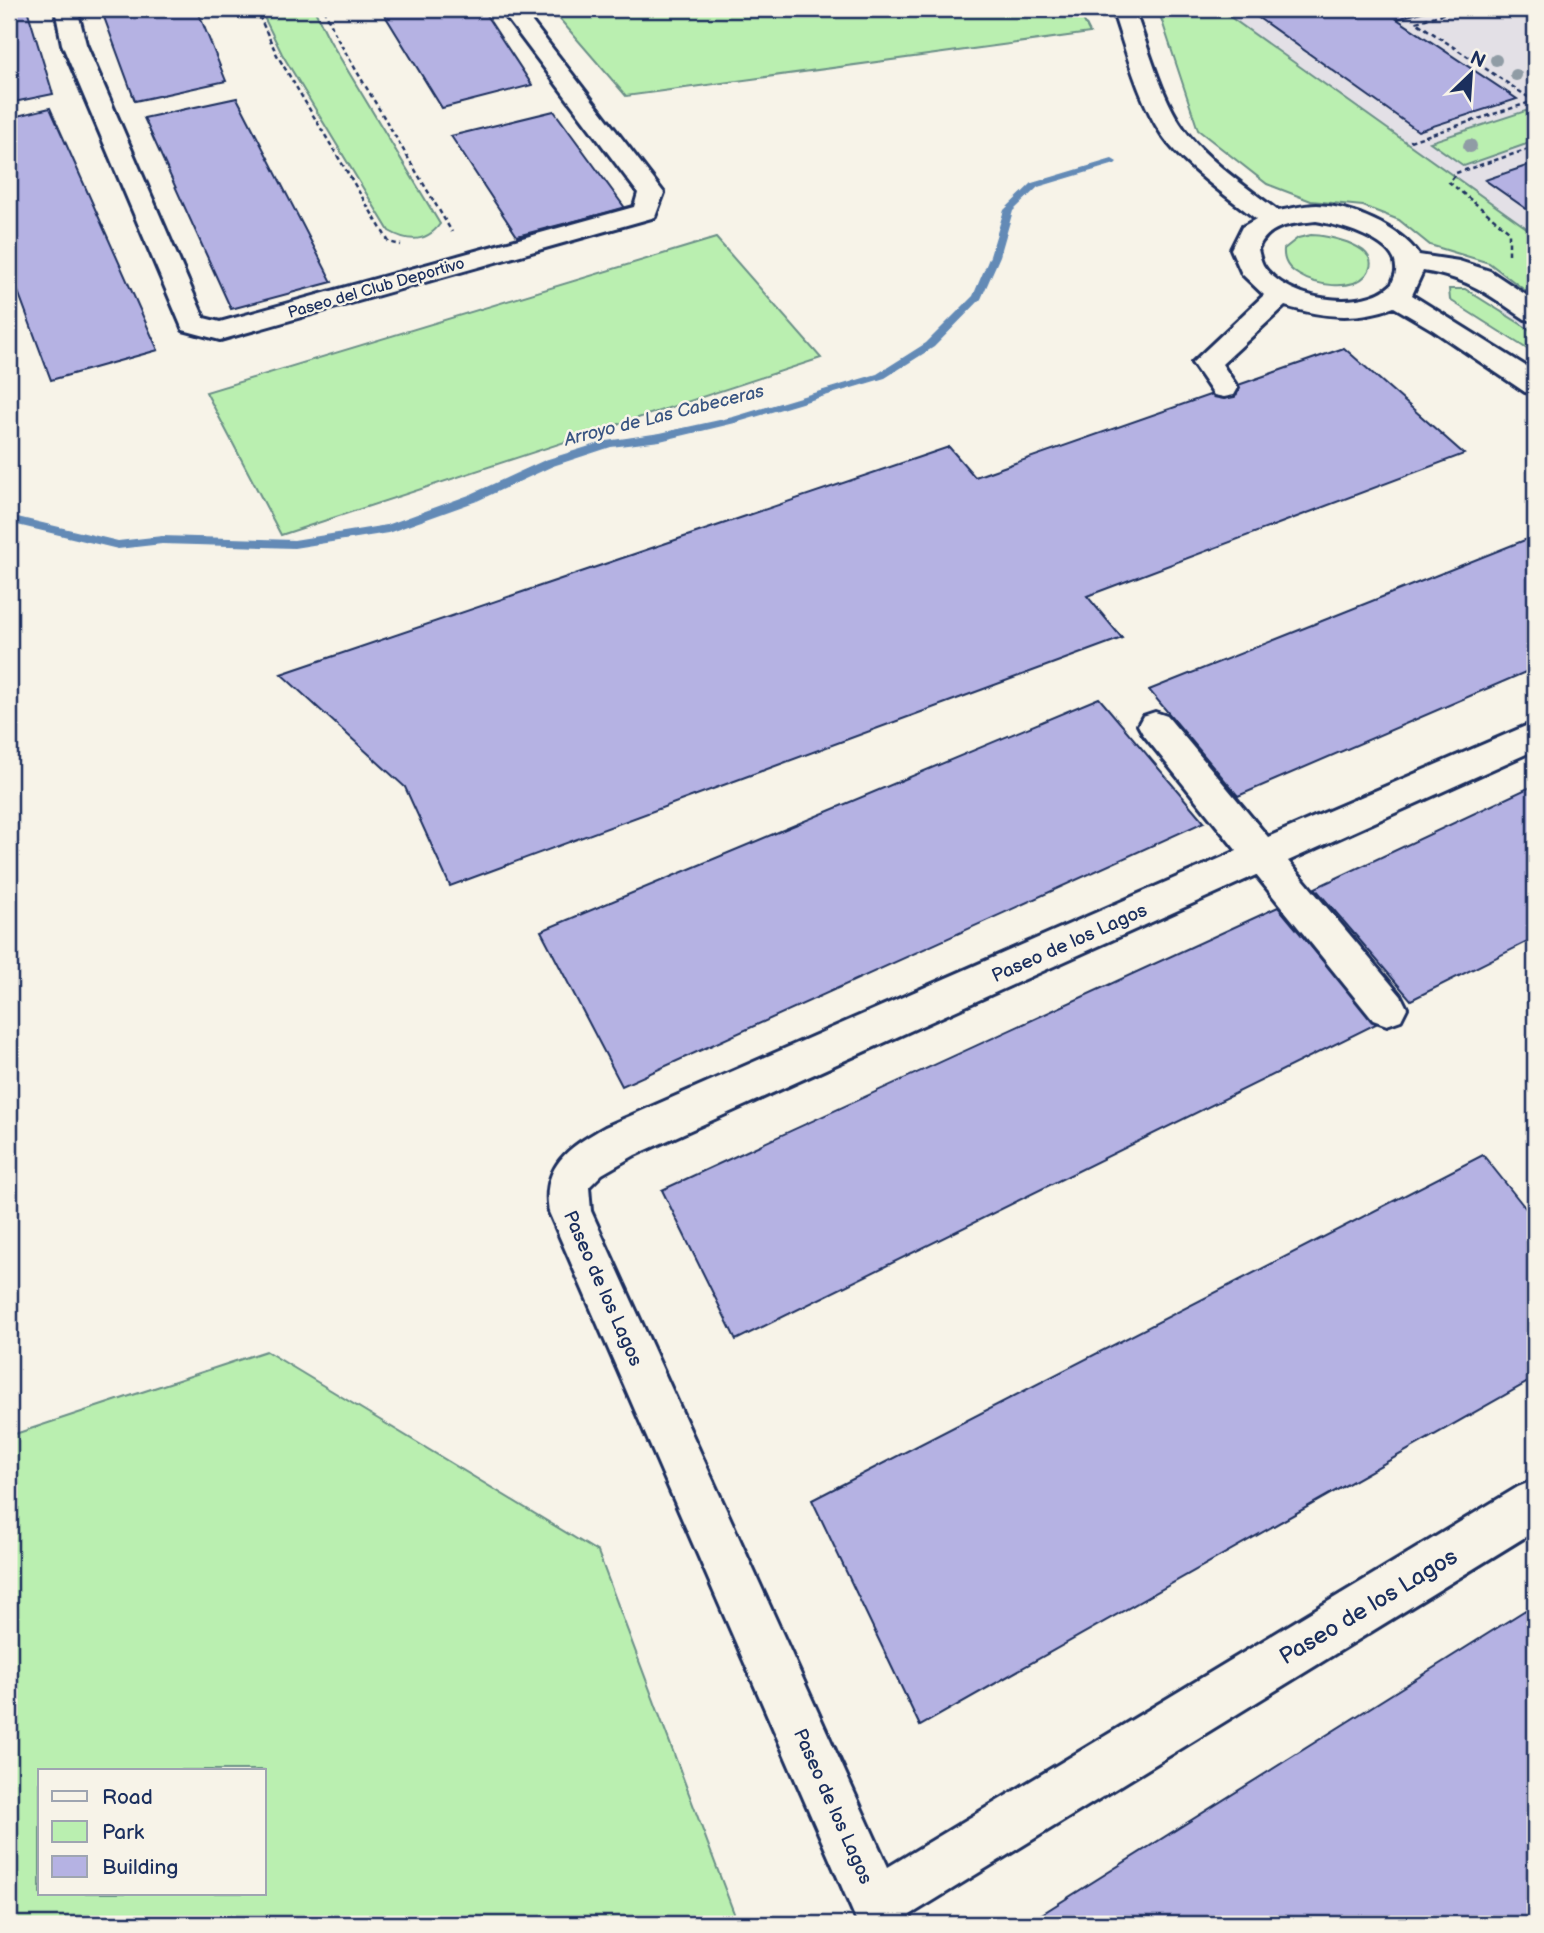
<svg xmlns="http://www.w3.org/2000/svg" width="1544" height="1933" font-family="'Balsamiq Sans',sans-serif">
  <rect width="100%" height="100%" fill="#f7f3e8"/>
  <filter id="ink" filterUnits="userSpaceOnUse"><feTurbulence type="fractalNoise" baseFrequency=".0143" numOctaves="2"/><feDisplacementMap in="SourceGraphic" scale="14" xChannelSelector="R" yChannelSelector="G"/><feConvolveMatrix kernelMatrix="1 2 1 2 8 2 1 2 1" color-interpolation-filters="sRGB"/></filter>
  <g filter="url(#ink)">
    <!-- built -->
    <path fill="#e3e0e6" d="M1158,9h377v345l-85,-54 -1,-11 14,-1 36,23 31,-13 -41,-35 -59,-18 -31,-25 -36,-14 -52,-5 -44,-17 -99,-150z"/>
    <!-- green -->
    <g fill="#baefb0" stroke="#6a8f87" stroke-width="2" fill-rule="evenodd">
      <path d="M260,9h54l16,32 110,183c-14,19 -32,18 -51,7l-107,-177z"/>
      <path d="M551,9h527l12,24 -464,63z"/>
      <path d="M1161,9h58l316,225v64l-46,-35 -59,-18 -31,-25 -36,-14 -52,-5 -44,-17 -69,-54 -39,-118z"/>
      <path d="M1535,108v33l-71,25 -34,-24z"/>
      <path d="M1311,235c15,0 77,12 55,40 -15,17 -51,10 -67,0 -10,-6 -16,-13 -15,-26l14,-11z"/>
      <path d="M716,238l105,120 -540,177 -75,-143z"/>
      <path d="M1449,289h16l70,44v21l-85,-54z"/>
      <path d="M266,1351l332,201 140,372h-729v-488zM40,1770h224v123h-224z"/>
    </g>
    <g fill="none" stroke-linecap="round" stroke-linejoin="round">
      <!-- stream -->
      <path fill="#638ab6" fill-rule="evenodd" d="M1112,159l5,3 -2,2 -77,23 -25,24 -13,45 -19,43 -47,48 -49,31 -150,45 -75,18 -49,6 -58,19 -76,35 -89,32 -94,15 -132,-4 -44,5 -109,-26v-8l109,26 44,-5 132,4 93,-15 82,-30 76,-35 61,-19 54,-8 73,-16 144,-43 49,-31 47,-47 17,-40 14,-46 28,-27z"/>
    </g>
    <!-- building -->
    <g fill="#b5b2e3" stroke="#1b2f5e" stroke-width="2">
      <path d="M9,9h18l26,85 -44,9z"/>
      <path d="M101,9h96l29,72 -91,20z"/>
      <path d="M381,9h101l50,76 -90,23z"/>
      <path d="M1246,9h186l-35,10 120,80 -99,32z"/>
      <path d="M237,98l95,184 -101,27 -87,-191z"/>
      <path d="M50,108l108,242 -107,30 -42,-113v-149z"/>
      <path d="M554,111l71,97 -108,28 -66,-100z"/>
      <path d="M1535,163v52l-50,-35z"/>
      <path d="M1344,348l120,106 -377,142 35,42 -672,248 -45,-99 -124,-113 668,-227 26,30z"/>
      <path d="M1535,536v132l-297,128 -89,-106z"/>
      <path d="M1099,698l105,124 -582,264 -81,-155z"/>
      <path d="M1535,785v153l-124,62 -96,-112z"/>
      <path d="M1278,907l98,117 -640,316 -74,-150z"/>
      <path d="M1483,1155l52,65v158l-615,348 -108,-226z"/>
      <path d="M1535,1604v320h-509z"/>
    </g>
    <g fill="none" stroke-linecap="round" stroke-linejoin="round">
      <defs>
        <g id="minor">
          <path d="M55,9h22l9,35 118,274 16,4 414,-115 4,-14 -138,-184h22l142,184 -9,24 -435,123 -37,-10 -121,-286z"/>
          <path d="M1112,9h22c14,37 27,88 50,120 19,28 66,61 94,82 12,-2 26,-6 39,-6 34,1 83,22 102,50l40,6 31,10 45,30v20l-10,-2c-39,-26 -54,-40 -102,-48l-11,24 123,77v22l-10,-2 -92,-62 -39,-23c-37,14 -73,10 -109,-1l-63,58 16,24 -4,7 -10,2 -10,-2 -22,-32 72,-68 -22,-21 -11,-25 11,-22 14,-8c-29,-23 -73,-53 -94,-84 -24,-36 -36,-85 -50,-126zM1316,221c23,4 80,19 80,47 1,5 -3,12 -4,16 -30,29 -107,16 -129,-19 -2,-4 -4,-11 -5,-16 10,-25 34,-25 58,-28z"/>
          <path d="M1155,712l12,4 101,121 267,-115v28l-247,111 113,135 6,12 -6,12 -14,5 -14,-5 -117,-145 -621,280 -33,19 -13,13 2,24 297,656 630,-380 17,-7v51l-625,384 3,9h-55l-309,-712c-8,-46 20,-65 56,-85l632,-276 -94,-117 -5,-9 5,-9z"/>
        </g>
      </defs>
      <!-- minor casing -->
      <use href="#minor" stroke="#1b2f5e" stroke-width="6"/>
      <!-- path -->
      <g stroke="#1b2f5e" stroke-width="2.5" stroke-dasharray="4.5 3.5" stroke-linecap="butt">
        <path d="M256,9l21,46 112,187 12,3"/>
        <path d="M324,9l13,29 115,194"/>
        <path d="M1459,9l-43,13 118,79"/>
        <path d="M1410,141l124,-40"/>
        <path d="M1509,254v-23l-60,-49 7,-9 79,-26"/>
      </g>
      <!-- minor -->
      <use href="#minor" fill="#f7f3e8" fill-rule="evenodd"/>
    </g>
    <!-- trees -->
    <g fill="#909ca5">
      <circle cx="1496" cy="60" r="6"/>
      <circle cx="1516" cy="75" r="6"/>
      <circle cx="1470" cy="146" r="7"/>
    </g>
  </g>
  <g text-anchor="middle" stroke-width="5" stroke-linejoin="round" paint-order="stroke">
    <!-- far-street labels -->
    <g font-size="16" fill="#1b2f5e" stroke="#f7f3e8">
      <text transform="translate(376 287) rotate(-16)" y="6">Paseo del Club Deportivo</text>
    </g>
    <!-- far-water labels -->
    <g font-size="18" font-style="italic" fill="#395582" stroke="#f7f3e8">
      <text transform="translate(664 415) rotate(-14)" y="6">Arroyo de Las Cabeceras</text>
    </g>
    <!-- street labels -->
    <g font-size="19" fill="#1b2f5e" stroke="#f7f3e8">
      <text transform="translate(1069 942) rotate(-24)" y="7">Paseo de los Lagos</text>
      <text transform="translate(604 1288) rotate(66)" y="7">Paseo de los Lagos</text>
      <text transform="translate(834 1806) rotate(66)" y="7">Paseo de los Lagos</text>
    </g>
    <!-- near-street labels -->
    <g font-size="23" fill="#1b2f5e" stroke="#f7f3e8">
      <text transform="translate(1368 1606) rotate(-31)" y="8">Paseo de los Lagos</text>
    </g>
  </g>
  <!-- margin -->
  <rect width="1544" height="1933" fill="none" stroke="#f7f3e8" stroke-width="35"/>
  <rect x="18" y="18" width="1509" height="1898" fill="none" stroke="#1b2f5e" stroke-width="2.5" filter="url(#ink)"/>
  <!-- legend -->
  <rect x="38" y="1769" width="228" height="126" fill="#f7f3e8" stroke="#9fa5b1" stroke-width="2"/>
  <rect x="52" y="1791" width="35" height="10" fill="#f7f3e8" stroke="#9fa5b1" stroke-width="2"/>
  <text x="102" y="1804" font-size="21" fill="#1b2f5e">Road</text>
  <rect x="52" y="1821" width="35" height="21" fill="#baefb0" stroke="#9fa5b1" stroke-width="2"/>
  <text x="102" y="1839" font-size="21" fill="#1b2f5e">Park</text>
  <rect x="52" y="1856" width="35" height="21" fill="#b5b2e3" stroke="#9fa5b1" stroke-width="2"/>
  <text x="102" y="1874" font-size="21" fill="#1b2f5e">Building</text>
  <!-- north arrow -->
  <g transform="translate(1471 74) rotate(25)" stroke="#f7f3e8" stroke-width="5" paint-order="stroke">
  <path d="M0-5L12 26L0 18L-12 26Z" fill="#1b2f5e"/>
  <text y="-10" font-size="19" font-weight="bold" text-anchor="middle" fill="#1b2f5e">N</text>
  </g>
</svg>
